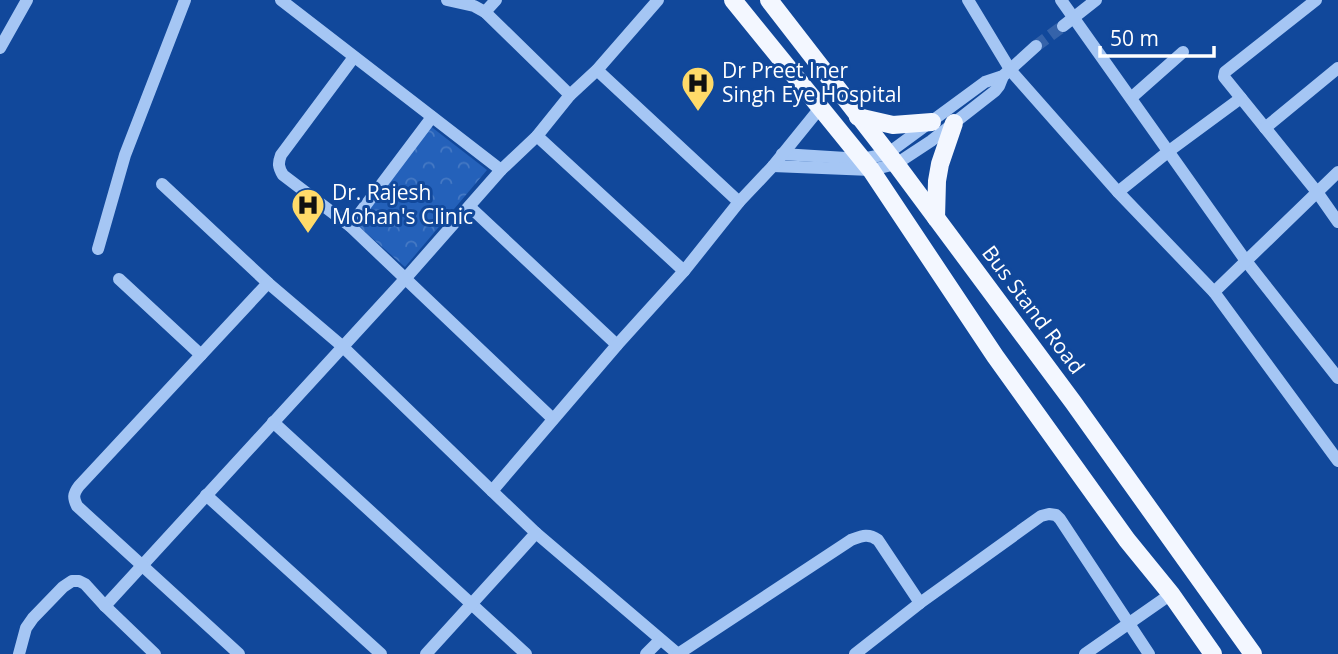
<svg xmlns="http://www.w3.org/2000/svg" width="1338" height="654" font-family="'Open Sans',sans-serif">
  <defs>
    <pattern id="park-crowns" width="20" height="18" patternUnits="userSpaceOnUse" patternTransform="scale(1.75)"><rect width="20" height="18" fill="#2461ba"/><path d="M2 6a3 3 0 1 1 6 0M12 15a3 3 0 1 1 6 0" fill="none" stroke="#4579c4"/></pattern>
  </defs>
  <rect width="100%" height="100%" fill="#11489b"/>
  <!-- park -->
  <path fill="url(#park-crowns)" d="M429,125l58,45 -82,97 -49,-43z"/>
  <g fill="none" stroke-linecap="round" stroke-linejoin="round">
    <!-- minor-tunnel -->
    <path stroke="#3563aa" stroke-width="12" stroke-dasharray="12 6" stroke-linecap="butt" d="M1036,46l27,-20"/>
    <!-- minor -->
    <g stroke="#a5c6f4" stroke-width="12">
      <path d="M281,0l220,170"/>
      <path d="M447,0l27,6 11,6 85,83"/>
      <path d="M968,0l43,71 107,121 96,100 124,169"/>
      <path d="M1061,0l185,261 92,117"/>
      <path d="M1316,0l-91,72 -1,5 93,115 21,30"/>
      <path d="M485,12l11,-12"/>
      <path d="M1063,26l33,-26"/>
      <path d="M0,48l27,-48"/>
      <path d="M354,57l-73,98c-3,8 -3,12 2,20l67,51 203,193"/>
      <path d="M597,70l142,132"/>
      <path d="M1131,98l52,-46"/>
      <path d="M1265,128l73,-60"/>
      <path d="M537,136l147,135"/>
      <path d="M782,154l80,5 25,-5 98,-72 18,-6 33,-30"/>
      <path d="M773,166l98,4 25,-6 35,-23 64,-50 4,-5 4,-10"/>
      <path d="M162,184l106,99 74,63 150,145"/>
      <path d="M1118,192l51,-41 72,-53"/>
      <path d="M470,207l147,138"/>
      <path d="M350,226l82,-109"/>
      <path d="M98,249l27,-94 60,-155"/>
      <path d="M119,279l82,76"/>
      <path d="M1214,292l124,-120"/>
      <path d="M273,422l253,232"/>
      <path d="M206,495l175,159"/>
      <path d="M536,533l142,121"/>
      <path d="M105,606l300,-327 96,-109 36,-34 33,-41 27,-25 61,-70"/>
      <path d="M19,654l7,-26 7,-10 30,-31 9,-6h7l6,3 20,22 50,48"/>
      <path d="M239,654l-162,-148c-4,-8 -4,-12 2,-20l189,-203"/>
      <path d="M426,654l110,-121 -44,-42 125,-146 67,-74 55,-69 34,-36 47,-58"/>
      <path d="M646,654l14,-14"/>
      <path d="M678,654l173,-114c11,-4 17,-7 27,0l42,63"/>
      <path d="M855,654l65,-51 121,-87 8,-2 7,1 4,4 89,135"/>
      <path d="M1085,654l86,-60"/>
    </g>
    <!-- major -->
    <g stroke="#f3f7ff" stroke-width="18">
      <path d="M733,0l138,170 124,186 132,184 44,54 42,60"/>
      <path d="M769,0l127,164 177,238 180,252"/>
      <path d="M858,117l35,8 39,-3"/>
      <path d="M936,218l1,-37 3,-17 14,-41"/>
    </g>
  </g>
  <!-- icons -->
  <defs>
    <symbol id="hospital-pin" viewBox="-11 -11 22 30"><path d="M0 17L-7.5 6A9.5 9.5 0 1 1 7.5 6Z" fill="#ffda69" stroke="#11489b"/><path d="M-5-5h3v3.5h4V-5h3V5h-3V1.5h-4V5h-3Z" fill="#111"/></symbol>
  </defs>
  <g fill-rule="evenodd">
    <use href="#hospital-pin" x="679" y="64" width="38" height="52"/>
    <use href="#hospital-pin" x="289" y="186" width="38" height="52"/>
  </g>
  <g text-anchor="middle" stroke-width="6" stroke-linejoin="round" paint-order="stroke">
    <!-- poi labels -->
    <g font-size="21" fill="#fff" stroke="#11489b" text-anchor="start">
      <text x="722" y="78">Dr Preet Iner<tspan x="722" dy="24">Singh Eye Hospital</tspan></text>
      <text x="332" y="200">Dr. Rajesh<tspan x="332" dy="24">Mohan's Clinic</tspan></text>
    </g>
    <!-- street labels -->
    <g font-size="21" fill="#fff" stroke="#11489b">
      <text transform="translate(1033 310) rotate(53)" y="7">Bus Stand Road</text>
    </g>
  </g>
  <!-- scale -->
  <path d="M1100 46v10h114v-10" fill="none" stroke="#ffffff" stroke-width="3.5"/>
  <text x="1110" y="46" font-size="21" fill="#ffffff" stroke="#11489b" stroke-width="5" paint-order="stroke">50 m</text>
</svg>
